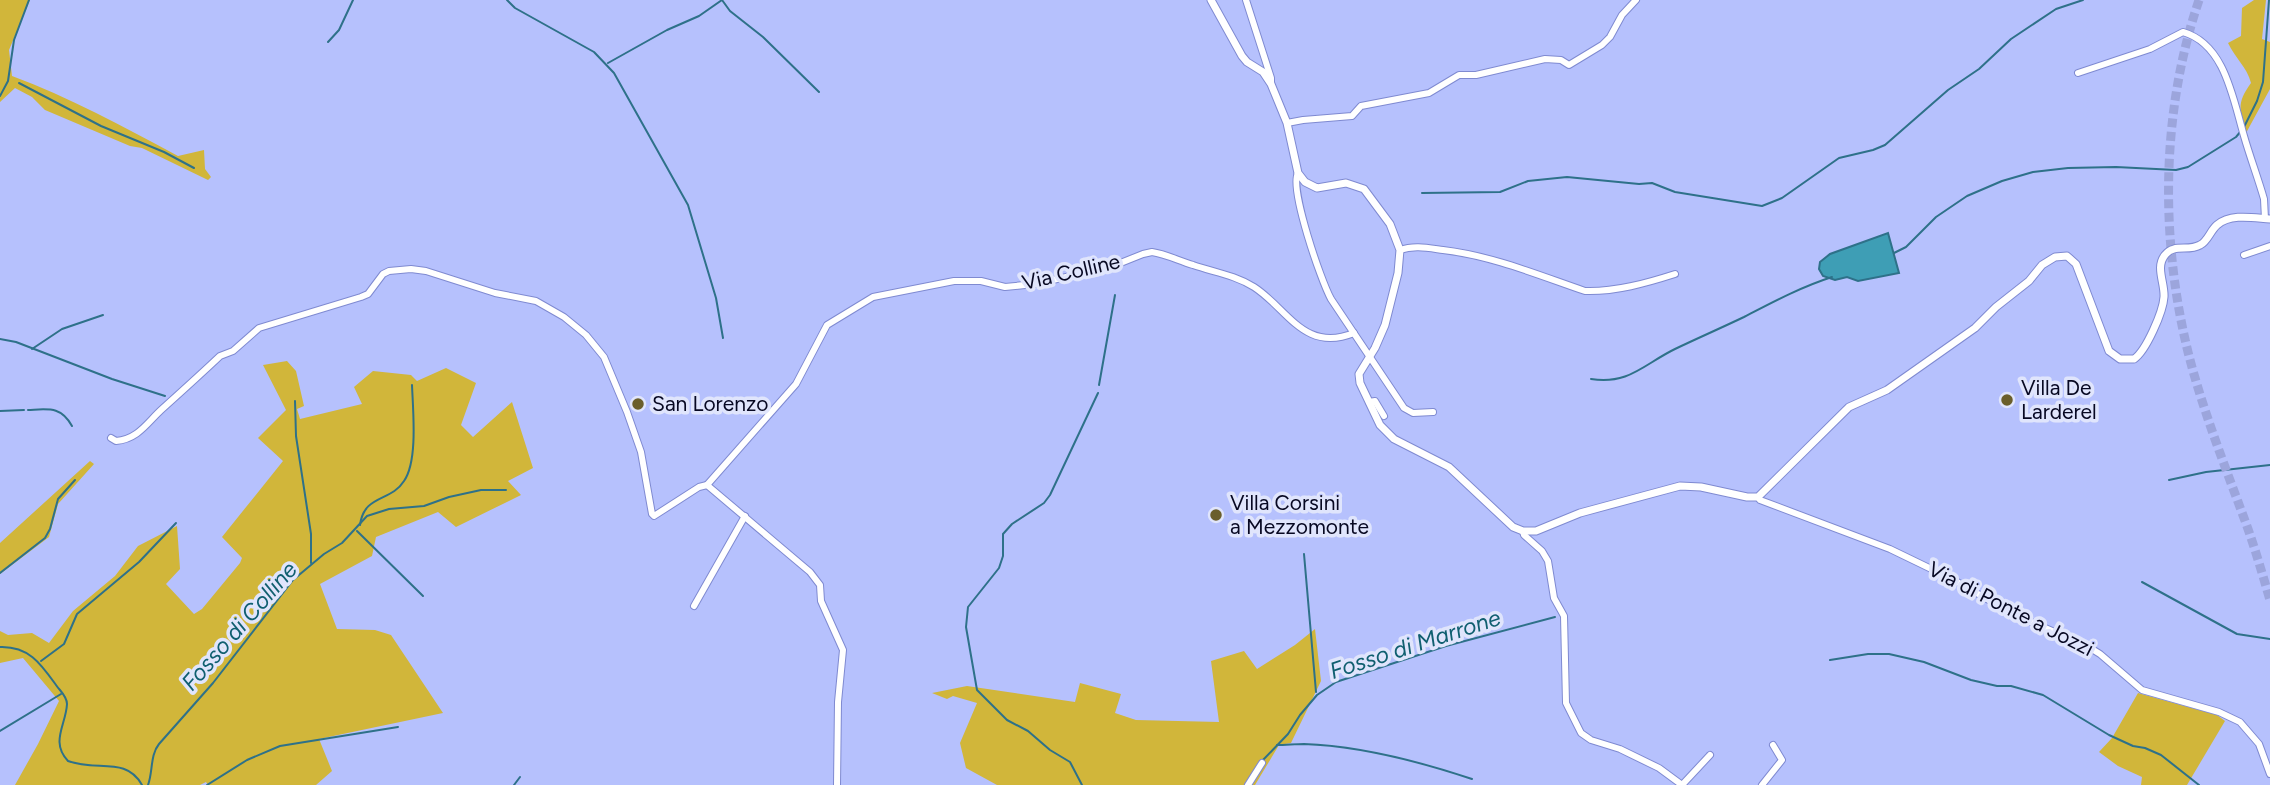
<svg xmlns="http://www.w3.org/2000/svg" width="2270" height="785" font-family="Figtree,sans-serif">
  <rect width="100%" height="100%" fill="#b6c1fd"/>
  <!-- green -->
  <g fill="#d1b63a">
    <path d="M0,0h30l-21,50 3,26c57,21 112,51 166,80l26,-6 1,19 6,8 -3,3 -66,-32 -12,-2 -85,-36 -13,-13 -17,-9 -15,14z"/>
    <path d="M2254,0h12l-4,39 8,3v47l-24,44c-6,-24 -10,-29 5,-50 -4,-16 -16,-25 -23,-40l13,-7 1,-28z"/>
    <path d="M287,361l9,10 8,35 -7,3 3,10 62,-15 -8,-17 19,-16 38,4 6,6 29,-13 30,15 -15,42 12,12 39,-35 21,66 -25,13 13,14 -65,32 -18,-15 -62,25 -4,19 -52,28 17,45 38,1 16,5 52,78 -124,26 13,32 -16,14h-108l-2,-3 -6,3h-185l23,-41 21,-43 -36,-43 -23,5v-32l8,4 24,-2 17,10 24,-32 42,-35 23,-30 39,-20 3,43 -14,15 28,30 8,-5 38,-46 2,-5 -20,-21 61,-76 -25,-23 28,-28 -23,-45z"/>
    <path d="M90,461l4,3 -36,40 -9,33 -49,37v-31z"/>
    <path d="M1315,629l6,52 -30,62 -12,2 -24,40h-258l-31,-17 -6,-25 17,-40 -24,-7 -6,3 -15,-6 35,-7 108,16 5,-19 41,11 -6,19 21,7 83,2 -8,-61 33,-10 13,18 38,-24z"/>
    <path d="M2138,693l79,22 8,6 -38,64h-46l1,-8 -24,-11 -19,-14 13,-14z"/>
  </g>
  <!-- water -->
  <path fill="#3e9eb5" stroke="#2e7189" stroke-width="2" d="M1888,233l11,40 -41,8 -11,-4 -12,3 -12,-4 -4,-7 1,-7 10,-8z"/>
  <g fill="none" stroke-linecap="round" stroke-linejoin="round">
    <!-- stream -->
    <g stroke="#2e7189" stroke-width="2">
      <path d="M507,0l8,8 79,44 20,21 74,132 28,93 7,40"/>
      <path d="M722,0l8,11 33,26 56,55"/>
      <path d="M328,42l11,-12 14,-30"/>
      <path d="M608,63l59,-33 32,-14 23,-16"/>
      <path d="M19,83l82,43 63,26 30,16"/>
      <path d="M0,96l8,-15 6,-41 15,-40"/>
      <path d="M2244,127l13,-26 6,-19 6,-82"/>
      <path d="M1422,193l78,-1 28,-11 39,-4 72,7 13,-1 23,9 87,14 20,-8 57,-40 34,-8 12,-5 63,-55 31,-21 32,-30 45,-30 27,-9"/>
      <path d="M1894,253l12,-6 30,-30 31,-21 35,-15 31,-9 35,-4 48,-1 60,3 12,-3 48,-30 5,-6"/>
      <path d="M0,339l16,3 96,37 53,17"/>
      <path d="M32,349l30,-20 41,-14"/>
      <path d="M1591,379c38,6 53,-15 84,-30 23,-11 46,-21 69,-32 29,-15 57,-30 88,-40"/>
      <path d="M1099,385l16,-90"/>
      <path d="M295,401l1,35 15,98v29"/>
      <path d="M28,410c21,-1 33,-4 44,16"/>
      <path d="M0,411l24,-1"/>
      <path d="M2169,480l37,-8 64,-7"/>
      <path d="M360,525c4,-31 31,-23 44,-44 14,-20 9,-70 8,-96"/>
      <path d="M357,531l66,65"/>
      <path d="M1304,554l12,138"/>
      <path d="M0,573l45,-35 5,-9 8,-30 17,-19"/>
      <path d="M2142,582l95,52 33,5"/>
      <path d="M0,647c29,-1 41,17 56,38 4,6 11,11 11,19 -1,21 -17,38 1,57 29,11 58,-5 74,24"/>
      <path d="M1830,660l38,-6h21l35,8 47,18 26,6h14l32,9 66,40 24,11 12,2 16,7 38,30"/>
      <path d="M41,661l23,-17 13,-30 62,-52 37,-39"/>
      <path d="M0,731l61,-37"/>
      <path d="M1277,745c9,0 18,-1 27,-1 57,2 114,17 168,35"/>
      <path d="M1262,761l26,-27 12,-19 17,-20 19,-13 110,-36 109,-29"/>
      <path d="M148,785c5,-13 2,-30 11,-41l54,-61 80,-103 31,-26 18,-11 25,-27 22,-7 35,-3 25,-9 32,-7h25"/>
      <path d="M207,785l40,-25 33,-14 118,-19"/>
      <path d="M514,785l6,-8"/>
      <path d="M1082,785l-12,-23 -20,-12 -22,-19 -21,-11 -30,-30 -11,-63 2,-20 31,-39 4,-12v-22l9,-10 32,-21 6,-8 48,-102"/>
    </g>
    <!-- highway-tunnel -->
    <path stroke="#9ca5dc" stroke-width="9" stroke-dasharray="9 4.5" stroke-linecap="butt" d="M2199,0c-38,112 -39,238 -11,352 15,60 39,119 60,177 8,23 15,47 22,71"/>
    <defs>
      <g id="minor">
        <path d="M1246,0l25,78v6"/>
        <path d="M2078,73l72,-24 33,-17c42,12 50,67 61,104 6,21 14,42 20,63l1,20"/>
        <path d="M1287,123l16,-3 49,-4 9,-10 68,-13 30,-18h17l69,-16 16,1 8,5 33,-20 8,-8 12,-22 14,-15"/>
        <path d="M1298,173c-9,15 23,108 33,126l73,109 9,5 20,-1"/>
        <path d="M1400,250c14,-5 28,-2 43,0 50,6 95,25 142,41 30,1 62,-8 90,-17"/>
        <path d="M2244,255l26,-9"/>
        <path d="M1369,402l6,-1 9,15"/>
        <path d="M111,438l5,3c22,-2 31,-18 45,-31 20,-18 40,-36 59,-54l13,-5 26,-23 102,-31 7,-3 15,-20 6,-3 22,-2 15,2 69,22 41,8 28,16 22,18 18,22 23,55 14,40 11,62 2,2 45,-29 8,-2"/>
        <path d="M1758,497l2,3 130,49 62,30 63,36 72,31 13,8 42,36 77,22 21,10 19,22 11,30"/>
        <path d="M1523,531l1,4 18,16 6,10 6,37 10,18 2,87 15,30 10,7 29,9 39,19 23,17"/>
        <path d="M694,606l51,-90"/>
        <path d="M837,785l1,-83 5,-52 -22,-49 -1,-16 -10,-13 -103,-87 89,-101 31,-59 46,-28 81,-16h27l24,6 29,-3 74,-16 35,-14 9,-2c14,2 27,9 41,13 20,7 42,10 61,22 34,22 50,66 100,46"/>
        <path d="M1248,785l14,-22"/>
        <path d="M1682,785l28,-30"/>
        <path d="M1762,785l20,-25 -9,-15"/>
      </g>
      <path id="major" d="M1211,0l31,56 5,6 16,10 8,12 16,39 11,50 7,9 12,6 29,-5 18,6 26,35 10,26 -2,23 -13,52 -10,23 -16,26 1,9 20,42 14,14 55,28 64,60 10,4h13l44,-18 100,-27 21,1 46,10h11l91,-90 38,-17 88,-62 21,-21 33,-26 13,-16 13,-8 12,-1 9,8 33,87 11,8h14c12,-8 29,-47 30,-62 1,-14 -9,-30 1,-42 9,-12 23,-3 35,-10 8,-4 10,-14 17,-20 14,-12 37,-7 53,-6"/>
    </defs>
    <!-- minor casing -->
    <use href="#minor" stroke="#7f8ad1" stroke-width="8"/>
    <!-- major casing -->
    <use href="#major" stroke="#7f8ad1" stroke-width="9"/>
    <!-- minor -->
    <use href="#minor" stroke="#fff" stroke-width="6"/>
    <!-- major -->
    <use href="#major" stroke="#fff" stroke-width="7"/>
  </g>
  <!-- markers -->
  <g fill="#6a5e2b" stroke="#e0e5fc" stroke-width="2.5">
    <circle cx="2007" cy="400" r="7"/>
    <circle cx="638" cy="404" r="7"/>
    <circle cx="1216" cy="515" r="7"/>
  </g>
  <g text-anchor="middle" stroke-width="7" stroke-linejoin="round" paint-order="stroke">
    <!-- street labels -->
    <g font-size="21" fill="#070822" stroke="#e0e5fc">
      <text transform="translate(1071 272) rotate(-13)" y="7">Via Colline</text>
      <text transform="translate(2011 609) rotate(27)" y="7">Via di Ponte a Jozzi</text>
    </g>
    <!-- poi labels -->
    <g font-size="21" fill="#070822" stroke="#e0e5fc" text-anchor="start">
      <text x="2021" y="395">Villa De<tspan x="2021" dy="24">Larderel</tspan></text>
      <text x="652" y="411">San Lorenzo</text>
      <text x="1230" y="510">Villa Corsini<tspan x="1230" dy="24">a Mezzomonte</tspan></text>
    </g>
    <!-- water labels -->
    <g font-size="23" font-style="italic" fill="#105f70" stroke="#e0e5fc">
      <text transform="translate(239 626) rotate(-49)" y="8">Fosso di Colline</text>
      <text transform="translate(1415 644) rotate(-18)" y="8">Fosso di Marrone</text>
    </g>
  </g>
</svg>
